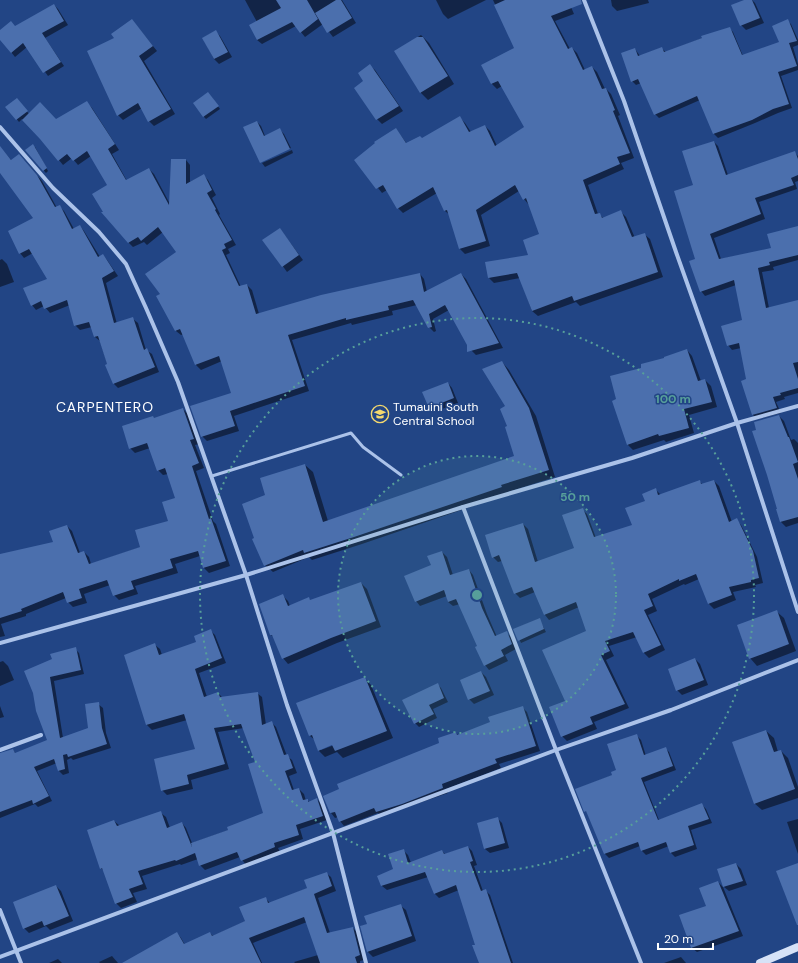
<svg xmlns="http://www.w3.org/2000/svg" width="798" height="963" font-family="'DM Sans',sans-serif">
  <rect width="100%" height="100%" fill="#224585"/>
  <!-- shadow -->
  <g fill="#0007" fill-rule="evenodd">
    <path d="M245,0h97l14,23 -23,14 -10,-13 -18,13 -9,-11 -34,18 -5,-4v-18z"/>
    <path d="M436,0h50l-38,19 -5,-5z"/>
    <path d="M493,0h75l6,14 -19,7 15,28 2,-1 5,5 8,17 7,-3 5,5 8,17h1l5,5 9,21 -2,1 16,42 -13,5 3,6 -36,16 10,29h1l5,5 17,-7 5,5 9,21 9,-4 6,5 13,38 -83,29 -4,-4 -38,14 -6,-5 -12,-33 -26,5 -5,-5 41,-22 11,-21 -12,-30 -5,-6 -5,-8 -38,24 9,31 -25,8 -5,-5 -10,-34 -5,-4 -8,-18 -34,20 -5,-5 -11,-18 -5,3 -26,-33 40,-31 11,15 15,-5 38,-21 5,5 6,9 14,-6 5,5 7,15 28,-19 -23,-41 -5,3 -5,-5 -10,-18 33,-18z"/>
    <path d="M611,0h37l1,3 -32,8 -5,-5z"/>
    <path d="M747,0h5l3,3 9,20 -18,7 -5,-5z"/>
    <path d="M54,5l4,4 10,16 -23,13 19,28 -16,10 -21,-29 -12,10 -15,-19v-7l15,-4z"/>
    <path d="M132,20l25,31 -13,10 31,53 -21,12 -5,-5 -7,-13 -19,12 -5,-5 -2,-76z"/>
    <path d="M787,21l4,3 7,16v5l-5,2 5,17v6l-17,6 11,32 -14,5 -23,10 -37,15 -4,-4 -14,-34 -41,18 -4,-4 -14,-31 -5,2 -4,-4 3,-32 5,7 21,-8 5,4 63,-24 4,4 10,24 37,-13z"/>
    <path d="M215,31l5,5 12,21 -13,7 -5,-5 -11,-21z"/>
    <path d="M421,35l8,8 25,41 -26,16 -7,-7 -25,-42z"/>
    <path d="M370,66l5,4 28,41 -21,13 -5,-5 -22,-31 10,-7z"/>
    <path d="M210,95l10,14 -14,10 -2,-2z"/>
    <path d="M19,101l10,13 27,6 31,-17 5,5 27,42 -7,4 15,27 22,-12 5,5 16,30 16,-44 4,5v17l13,-7 5,5 8,15 -4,3 8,16 -1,1 17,30 -8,4 2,4 -4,2 15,32 6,-2 5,5 7,24 161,-40 4,5 3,13 34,-18 5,5 37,69 -27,7 -5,-5 -22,-40 -16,9 3,12 -2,1 -5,-5 -12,-22 -25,6 1,4 -41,10 -1,-2 -59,17 17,51 -75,25 5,15 -32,10 -5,-5 31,-43 -11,-32 -21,9 -5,-5 -12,-31 -3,1 -5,-4 -15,-37 16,-42 -14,-20 -16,13 -3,-3 -11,5 -5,-5 -19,-56 -18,-30 -13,9 -6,-7 -9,7 -22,-27 -19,-19 -3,3 -12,-15z"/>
    <path d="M257,122l4,4 4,10 15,-6 4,4 7,14 -30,13v2l-16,-36z"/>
    <path d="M714,142l4,4 10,29 67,-22 3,3v25l-3,1 2,7 -38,13 6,17 -51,19 7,21 51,-10 26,-21v32l-25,7 1,3 -12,2 7,36 29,-7v92l-14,4 1,2 -9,3 5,11 -24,6 -4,-4 -6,-35 -6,-32 -9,2 -4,-5 15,-24 -7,-36 -31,11 -4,-5 -4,-31 -3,-75z"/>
    <path d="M0,147l12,14 12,-1 18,21 15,27 2,-2 5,5 10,18 6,-3 4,5 16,26 3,-2 4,5 11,16 -12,7 11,41 16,-5 5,4 8,27 6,4 7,18 -41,16 -4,-4 -14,-43 -5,-4 -3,-10 -12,3 -5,-5 -5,-20 -20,8 -6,-7 -8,4 -4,-5 16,-26 -15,-26 -9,5 -4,-5 15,-34 -35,-47z"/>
    <path d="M35,147l13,24 -2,2 -20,-23z"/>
    <path d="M292,150l1,3 -28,14 -3,-4z"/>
    <path d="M280,229l23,31 -16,12 -23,-32z"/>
    <path d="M2,259l5,5 7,18 -14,5v-27z"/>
    <path d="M687,350l5,6 9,25 4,-1 6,6 6,21 -28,8 5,18 -28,9 -2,-2 -31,10 -5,-5 -11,-45 26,-32z"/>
    <path d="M502,362l7,8 27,46 19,61 -47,15v2l-146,50 -50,16 -3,-3 -36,15 -8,-7 -10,-27 12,-43 38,-30 8,7 15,49 187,-64 -6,-31z"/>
    <path d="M448,383l4,5 6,15 -24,9 -4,-5z"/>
    <path d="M183,409l5,5 11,30 -4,1 9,23 -8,3 17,50 3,3 14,42 -21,7 -5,-5 -4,-12 -25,8 3,9 -43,13 3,8 -19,6 -5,-5 -4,-10 -26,9 3,9 -14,4 -5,-5 -2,-4 -40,16v2l-25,8 4,12 -5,1v-82l55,-12 12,-17 5,5 8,22 4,-1 5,5 2,7 50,-17 28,-26 8,-23 -9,-24 -5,1 -5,-5 -8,-22 -15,5 -5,-5 25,-29z"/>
    <path d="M779,416l5,5 7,19 3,-1 4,4v80l-12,4 -5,-5 -4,-12z"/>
    <path d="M714,481l5,5 13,36 4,-2 5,5 16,32 6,26 -8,2 1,2 -23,5 3,8 -22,9 -5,-5 -10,-25 -14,6 -1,-1 -32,15 5,12 -9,4 17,35 -16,8 -5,-5 -7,-16 -28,9 5,10 -8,4 23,48 -35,14 3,7 -30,12 -5,-5 4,-35 21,-70 -8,-24 -30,13 -4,-5 -10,-23 -15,6 -5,-5 -13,-32 -4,1 -5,-5 30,-33 5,5 10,33 38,-13 6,-40 5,5 9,24 37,-12 13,-25 10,-11 5,5 39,-13 3,3z"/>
    <path d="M442,552l5,5 6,18 16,-5 4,5 14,39 10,23 10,-4 4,4 5,12 -11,6 3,6 -19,9 -4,-5 -6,-19 -19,-42 -7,2 -5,-4 -1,-6 -27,10 -4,-5 16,-35z"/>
    <path d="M361,583l6,6 14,38 -44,16 -49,21 -5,-6 -9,-21 -3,-2 12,-39 5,5 2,5 18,-8 3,3z"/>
    <path d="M776,611l8,7 12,33 -39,15 -7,-8z"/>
    <path d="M539,619l7,13 -25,11 -6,-14z"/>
    <path d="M210,630l5,5 11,28 -27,10 8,24 11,-4 5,5 34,-5 5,4 4,28 6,-2 4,4 11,29 5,4 5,13 -8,3 5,14 5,-1 5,5 2,7 1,-1 2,2 8,-3 4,5 6,16 -27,9 3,10 -25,9 2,4 -34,13 -6,-8 -35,13 -5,-5 -2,-6 -17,6 -1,-1 -38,12 5,13 -14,4 4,9 -16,6 -5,-5 -11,-31 -4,-4 13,-47 6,5 41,-13 5,4 4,11 12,-5 4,5 6,15 37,-13 36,-17 -8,-51 -13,-34 -26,4 11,37 -38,11 2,9 -26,6 -5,-5 35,-40 -10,-30 -35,10 -5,-5 -22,-70 30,-10 5,4 2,6 36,-12z"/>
    <path d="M75,649l4,4 5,21 -30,7 9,57 26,-9 9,-25 5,4 3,25 5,15 -38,12 -2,-2 -4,2 2,13 -6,2 -4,-4 -2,-8 -20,8 15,30 -14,6 -3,-3 -35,14v-64l13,-4 3,4 32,-13 -14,-48z"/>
    <path d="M695,659l5,5 8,21 -26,10 -5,-5z"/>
    <path d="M3,661l5,5 6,14 -14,6v-24z"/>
    <path d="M481,672l5,5 8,18 -20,9 -5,-5z"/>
    <path d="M364,678l7,7 22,53 -50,20 -6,-6 -12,5 -7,-7 -3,-10 -5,-4zM337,742v2l-16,6v-2z"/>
    <path d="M437,684l4,4 7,14 -15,7 4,9 -18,9 -4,-4z"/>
    <path d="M0,706l4,11 -4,1z"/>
    <path d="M522,707l5,5 13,39 -41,13 2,4 -55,21 2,4 -67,23 -3,-3 -34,13 -4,-5 -2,-4 -3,1 -4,-5 110,-69 15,-11 2,2 33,-12z"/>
    <path d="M766,731l8,7 4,14 3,-1 7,7 10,29v11l-36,12 -8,-7z"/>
    <path d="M637,736l4,4 5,16 19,-8 4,4 7,18 -32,12 15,38 43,-15 4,4 6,14 -21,7 6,19 -22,8 -4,-4 -2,-7 -23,9 -4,-4 -2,-5 -31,12 -4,-4 -28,-65 36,-14 5,-5z"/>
    <path d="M497,818l5,5 7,25 -19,5 -5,-4z"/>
    <path d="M798,819v35l-11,-32z"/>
    <path d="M468,847l4,4 5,14 -3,1 9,25 2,-1 5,5 23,68h-33l-4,-18 -17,-55 -20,8 -4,-4 -7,-17 -41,13 -5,-4 -3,-10 15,-6 9,-20 5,5 3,8 31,-12 3,3z"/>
    <path d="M736,864l5,5 6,16 -18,6 -5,-4z"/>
    <path d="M326,873l5,4 5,14 -18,7 12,35 23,-5 5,5 6,27 -4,1v2h-65l-1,-1 24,-7 -11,-33 -54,21 9,20h-138l53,-30 4,5 4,7 25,-12 3,3 33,-15 19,-23 5,5 38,-15z"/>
    <path d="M718,882l5,5 20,49 -46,16 -5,-4 -11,-32 27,-9z"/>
    <path d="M56,886l5,5 12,30 -23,9 -4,-4 -17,7 -5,-5z"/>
    <path d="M401,906l5,4 10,31 -43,16 -5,-5 -7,-26 7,-1z"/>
    <path d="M112,956l6,7h-18l-1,-1z"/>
    <path d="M681,957l5,6h-22z"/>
    <path d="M58,959l4,4h-13z"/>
  </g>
  <!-- building -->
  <g fill="#4b6fad">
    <path d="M276,0h31l11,19 -18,14 -8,-11 -35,18 -8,-15 32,-17z"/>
    <path d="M336,0h5l11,18 -25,15 -12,-20z"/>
    <path d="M505,0h76l1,4 -31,12 17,33 4,-2 11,23 9,-4 10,23 4,-1 9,22 -2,1 17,42 -13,4 3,7 -37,16 12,34 5,-1 2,5 19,-8 11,27 13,-4 13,39 -84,29 -2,-5 -40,15 -15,-38 -29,5 -3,-16 43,-7 -5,-15 16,-6 -13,-36 -3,2 -8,-15 -39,25 10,31 -27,8 -12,-39 -3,1 -11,-24 -36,22 -14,-24 -7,4 -22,-29 21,-17 -1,-1 22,-14 10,15 14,-7 2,2 38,-22 9,16 16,-7 10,21 29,-19 -26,-46 -7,3 -10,-19 33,-17 -20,-43z"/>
    <path d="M744,0h8l8,18 -20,8 -9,-21z"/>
    <path d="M54,4l10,17 -22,12 19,29 -18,11 -20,-30 -12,10 -11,-13v-10l11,-9 4,5z"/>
    <path d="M132,19l21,27 -14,10 32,53 -23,13 -10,-19 -21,13 -30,-65 27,-13 -3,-4z"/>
    <path d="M788,19l9,22 -8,2 8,23 -19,6 11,32 -16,5 -21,11 -39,14 -16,-38 -43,19 -16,-36 -7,3 -10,-29 14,-5 3,8 24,-9 2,5 38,-14 -1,-2 29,-9 12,28 37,-13 -7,-16z"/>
    <path d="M216,30l12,22 -14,7 -12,-21z"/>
    <path d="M417,37h6l25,39 -28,17 -26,-42z"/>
    <path d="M370,64l29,42 -23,14 -22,-32 9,-7 -5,-8z"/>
    <path d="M208,92l11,14 -16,11 -10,-14z"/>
    <path d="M17,98l11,13 -12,9 -11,-13z"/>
    <path d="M87,101l28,43 -7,5 18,31 23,-12 20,37 2,-46h15v25l18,-10 8,16 -5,3 9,16 -1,1 17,30 -8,4 2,4 -4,2 17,36 8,-2 9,30 65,-19 99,-22 4,19 37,-19 38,70 -32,9v-7l-22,-40 -16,9 3,13 -4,1 -15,-28 -25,6 1,4 -43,10v-2l-58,17 17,51 -75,25 5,15 -34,11 -11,-31 41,-13 -12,-37 -24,9 -15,-36 -5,2 -19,-35 4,-2 -15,-20 31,-22 -18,-25 -17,14 -3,-4 -10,6 -27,-31h2l-11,-18 15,-9 -20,-34 -14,10 -6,-7 -9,7 -18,-22 -18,-19 18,-18 16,17z"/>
    <path d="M257,121l7,15 16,-8 10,21 -30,14 -17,-36z"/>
    <path d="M714,141l12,34 69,-24 3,8v16l-7,3 3,7 -39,13 6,16 -51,20 9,25 52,-11 -4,-14 31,-8v29l-29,7 1,3 -12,3 8,40 32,-8v62l-5,1 5,16v9l-18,5 1,2 -8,2 4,11 -25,7 -11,-34 5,-2 -7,-36 -12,3 -6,-20 21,-6 -8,-40 -34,12 -11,-31 6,-2 -21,-68 19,-6 -11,-34z"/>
    <path d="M33,144l14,24 -4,3 -18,-21z"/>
    <path d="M0,146l11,14 8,-6 18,21 18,32 5,-2 12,24 8,-4 18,32 5,-3 11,17 -12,7 12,45 19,-6 11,33 3,-2 8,19 -42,17 -8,-19 2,-1 -9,-28 -4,1 -5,-15 -15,4 -7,-26 -23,9 -3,-8 -10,5 -8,-18 24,-9 -18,-30 -10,5 -11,-23 25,-13 -33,-45z"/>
    <path d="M280,228l19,27 -17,12 -20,-27z"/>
    <path d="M687,349l11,32 7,-2 7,23 -28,7 5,19 -30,8 -1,-2 -31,11 -15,-44 4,-2 -6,-23 31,-8v-4l23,-6v-1z"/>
    <path d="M502,361l27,47 20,62 -48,15 1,2 -148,50 -50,16 -1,-3 -39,16 -12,-27 2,-1 -12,-34 23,-9 -5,-17 45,-14 18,58 191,-66 -9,-29 2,-1 -7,-17 5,-3 -23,-37z"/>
    <path d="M448,382l6,16 -25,10 -7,-16z"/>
    <path d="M183,408l11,31 -4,1 9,23 -7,3 17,53 2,-1 15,43 -23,7 -5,-17 -28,8 3,9 -42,13 3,8 -21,7 -6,-16 -28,9 3,9 -15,5 -4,-11 -42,17 1,2 -22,7v-64l53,-12 -4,-11 18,-6 11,28 6,-2 5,13 51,-17 -5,-17 33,-9 -6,-19 13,-4 -10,-30 -8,3 -10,-28 -18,6 -7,-23 31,-10 1,2z"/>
    <path d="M779,415l9,22h1l9,25 -5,2 5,15v38l-18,5 -4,-13h1l-10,-34 -15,-44 4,-1 -2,-8z"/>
    <path d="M700,480l1,4 13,-4 15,42 8,-4 16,33 6,27 -8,2v2l-22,5 3,8 -24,9 -12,-30 -17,7v-2l-31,15 5,12 -9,4 17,35 -18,8 -10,-21 -28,9 5,10 -9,4 24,49 -35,13 3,7 -32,13 -12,-30 16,-6 -23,-51 44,-19 -10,-29 -32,13 -12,-28 -18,7 -15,-39 -7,3 -7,-23 38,-12 12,39 39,-14 -12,-33 21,-7 11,29 38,-12 -7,-17 20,-7 -3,-7 14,-6 2,7z"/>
    <path d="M442,551l8,24 19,-6 13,39 13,28 12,-5 5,13 -11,6 3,6 -20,10 -9,-19 2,-1 -21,-47 -8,3 -4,-12 -29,12 -11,-26 27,-11 -4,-9z"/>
    <path d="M361,582l15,39 -45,17 -49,21 -10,-24h-2l-11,-31 24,-10 5,12 21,-9 1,3z"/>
    <path d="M777,610l12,34 -40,15 -12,-34z"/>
    <path d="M540,618l4,11 -26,12 -5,-12z"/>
    <path d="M211,629l11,29 -27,11 9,28 14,-5 2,5 38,-5 4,33 10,-4 12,34 4,-1 5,14 -8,3 7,19 7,-2 4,12 5,-1v3l9,-4 6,18 -27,9 3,10 -25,8 1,4 -34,14 -4,-9 -38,14 -4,-13 -19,8 -1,-1 -37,11 5,13 -14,5 4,8 -18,7 -13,-36 -2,1 -13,-39 27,-10 3,6 44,-15 6,17 15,-6 10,25 -1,-4 37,-13 -1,-3 36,-14 -15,-49 7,-2 -14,-38 -27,4 11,36 -38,11 2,9 -28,7 -7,-32 41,-10 -11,-35 -38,11 -22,-70 31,-12 4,12 37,-13 -2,-6z"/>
    <path d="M76,647l5,23 -31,7 10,61 28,-10 -3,-24 14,-2 3,26 5,16 -39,13 -1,-3 -4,1 2,14 -7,2 -4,-12 -20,8 15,29 -16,8 -1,-4 -32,12v-59l13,-4 2,4 32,-13 -11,-29 -3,-18 -9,-22 28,-12 -2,-5z"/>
    <path d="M695,658l9,22 -28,11 -8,-22z"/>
    <path d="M481,671l9,20 -22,9 -8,-20z"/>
    <path d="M365,677l22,54 -52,20 -3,-6 -14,6 -6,-16 -3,1 -13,-33z"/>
    <path d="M438,683l6,15 -15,7 5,9 -20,10 -12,-24z"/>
    <path d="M523,706l13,40 -41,13 2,4 -55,21 1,4 -41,16 -26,8 -2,-4 -35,14 -4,-10 -5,1 -7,-17 16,-7 -2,-5 102,-41 -1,-5 18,-6 1,3 33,-13 -2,-5z"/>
    <path d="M766,730l8,22 7,-2 14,39 -41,15 -22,-62z"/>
    <path d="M637,734l7,21 22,-8 7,19 -32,12 17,42 44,-17 7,16 -21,7 6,19 -24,8 -4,-11 -25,9 -3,-9 -34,12 -18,-43 -2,1 -9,-23 37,-14 -1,-3 5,-2 -9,-26z"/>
    <path d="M498,817l7,26 -21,6 -7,-26z"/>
    <path d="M468,846l5,15 -3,1 11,29 5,-2 25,74h-32l-7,-18h3l-19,-60 -22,9 -9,-22 -44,14 -4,-10 16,-7 -5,-15 16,-5 4,14 34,-13 2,4z"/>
    <path d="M736,863l7,18 -20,6 -6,-18z"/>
    <path d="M798,863v62h-1l-21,-54z"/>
    <path d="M327,872l5,14 -18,8 13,39 26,-6 7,28 -5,2 2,6h-37l-16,-46 -55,21 12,25h-139l55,-31 7,12 26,-12 2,4 33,-15 -6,-14 27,-10 2,6 39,-15 -3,-8z"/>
    <path d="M718,881l21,50 -48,17 -12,-33 27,-9 -7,-18z"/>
    <path d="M56,885l13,31 -25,10 -2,-5 -19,8 -10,-27z"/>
    <path d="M401,904l11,32 -45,16 -7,-26 7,-2 -3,-8z"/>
  </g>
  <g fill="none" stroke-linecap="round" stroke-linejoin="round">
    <!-- service -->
    <path stroke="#abc2e9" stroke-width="3" d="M212,476l139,-43 12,14 38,28"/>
    <!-- minor -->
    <g stroke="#abc2e9" stroke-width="4">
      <path d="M584,0l40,101 52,151 61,171 61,189"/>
      <path d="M0,127l53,61 46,44 27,32 20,44 32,74 68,193 41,130 46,128 33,130"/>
      <path d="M463,507l169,-49 105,-35 61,-17"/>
      <path d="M0,643l246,-68 217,-68 93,243 85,213"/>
      <path d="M0,750l41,-15"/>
      <path d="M0,910l21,53"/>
      <path d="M0,957l556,-207 115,-40 127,-50"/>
    </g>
    <!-- secondary -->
    <path stroke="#d6e2f7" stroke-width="8" d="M760,963l38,-16"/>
  </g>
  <!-- distance rings -->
  <circle cx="477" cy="595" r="139" fill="#579f9a" fill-opacity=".12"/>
  <g fill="none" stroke="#579f9a" stroke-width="2" stroke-dasharray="2 4">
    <circle cx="477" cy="595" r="139"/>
    <circle cx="477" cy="595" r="277"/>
  </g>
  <!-- icons -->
  <defs>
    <symbol id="school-ring" viewBox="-11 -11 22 22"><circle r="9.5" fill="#224585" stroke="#f5d96e" stroke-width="1.5"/><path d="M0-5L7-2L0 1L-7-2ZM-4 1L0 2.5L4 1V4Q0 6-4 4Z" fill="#f5d96e"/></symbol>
  </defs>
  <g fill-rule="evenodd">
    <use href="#school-ring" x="370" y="404" width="20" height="20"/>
  </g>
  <g text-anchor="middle" stroke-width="3" stroke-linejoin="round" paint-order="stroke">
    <!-- poi labels -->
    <g font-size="12" fill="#fff" stroke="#224585" text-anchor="start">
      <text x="393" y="411">Tumauini South<tspan x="393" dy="14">Central School</tspan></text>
    </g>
    <!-- quarter labels -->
    <g font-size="14" letter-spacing="1" fill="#fff" stroke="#224585">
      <text x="105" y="412">CARPENTERO</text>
    </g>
  </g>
  <circle cx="477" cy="595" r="6" fill="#579f9a" stroke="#224585" stroke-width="2"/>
  <g font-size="12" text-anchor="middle" font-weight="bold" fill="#579f9a" stroke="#224585" stroke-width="3" stroke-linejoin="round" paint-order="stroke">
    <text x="673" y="403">100 m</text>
    <text x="575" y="501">50 m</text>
  </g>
  <!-- scale -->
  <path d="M658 943v6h55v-6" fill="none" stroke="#ffffff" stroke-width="2"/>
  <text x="664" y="943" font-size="12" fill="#ffffff" stroke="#224585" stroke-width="3" paint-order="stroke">20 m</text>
</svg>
